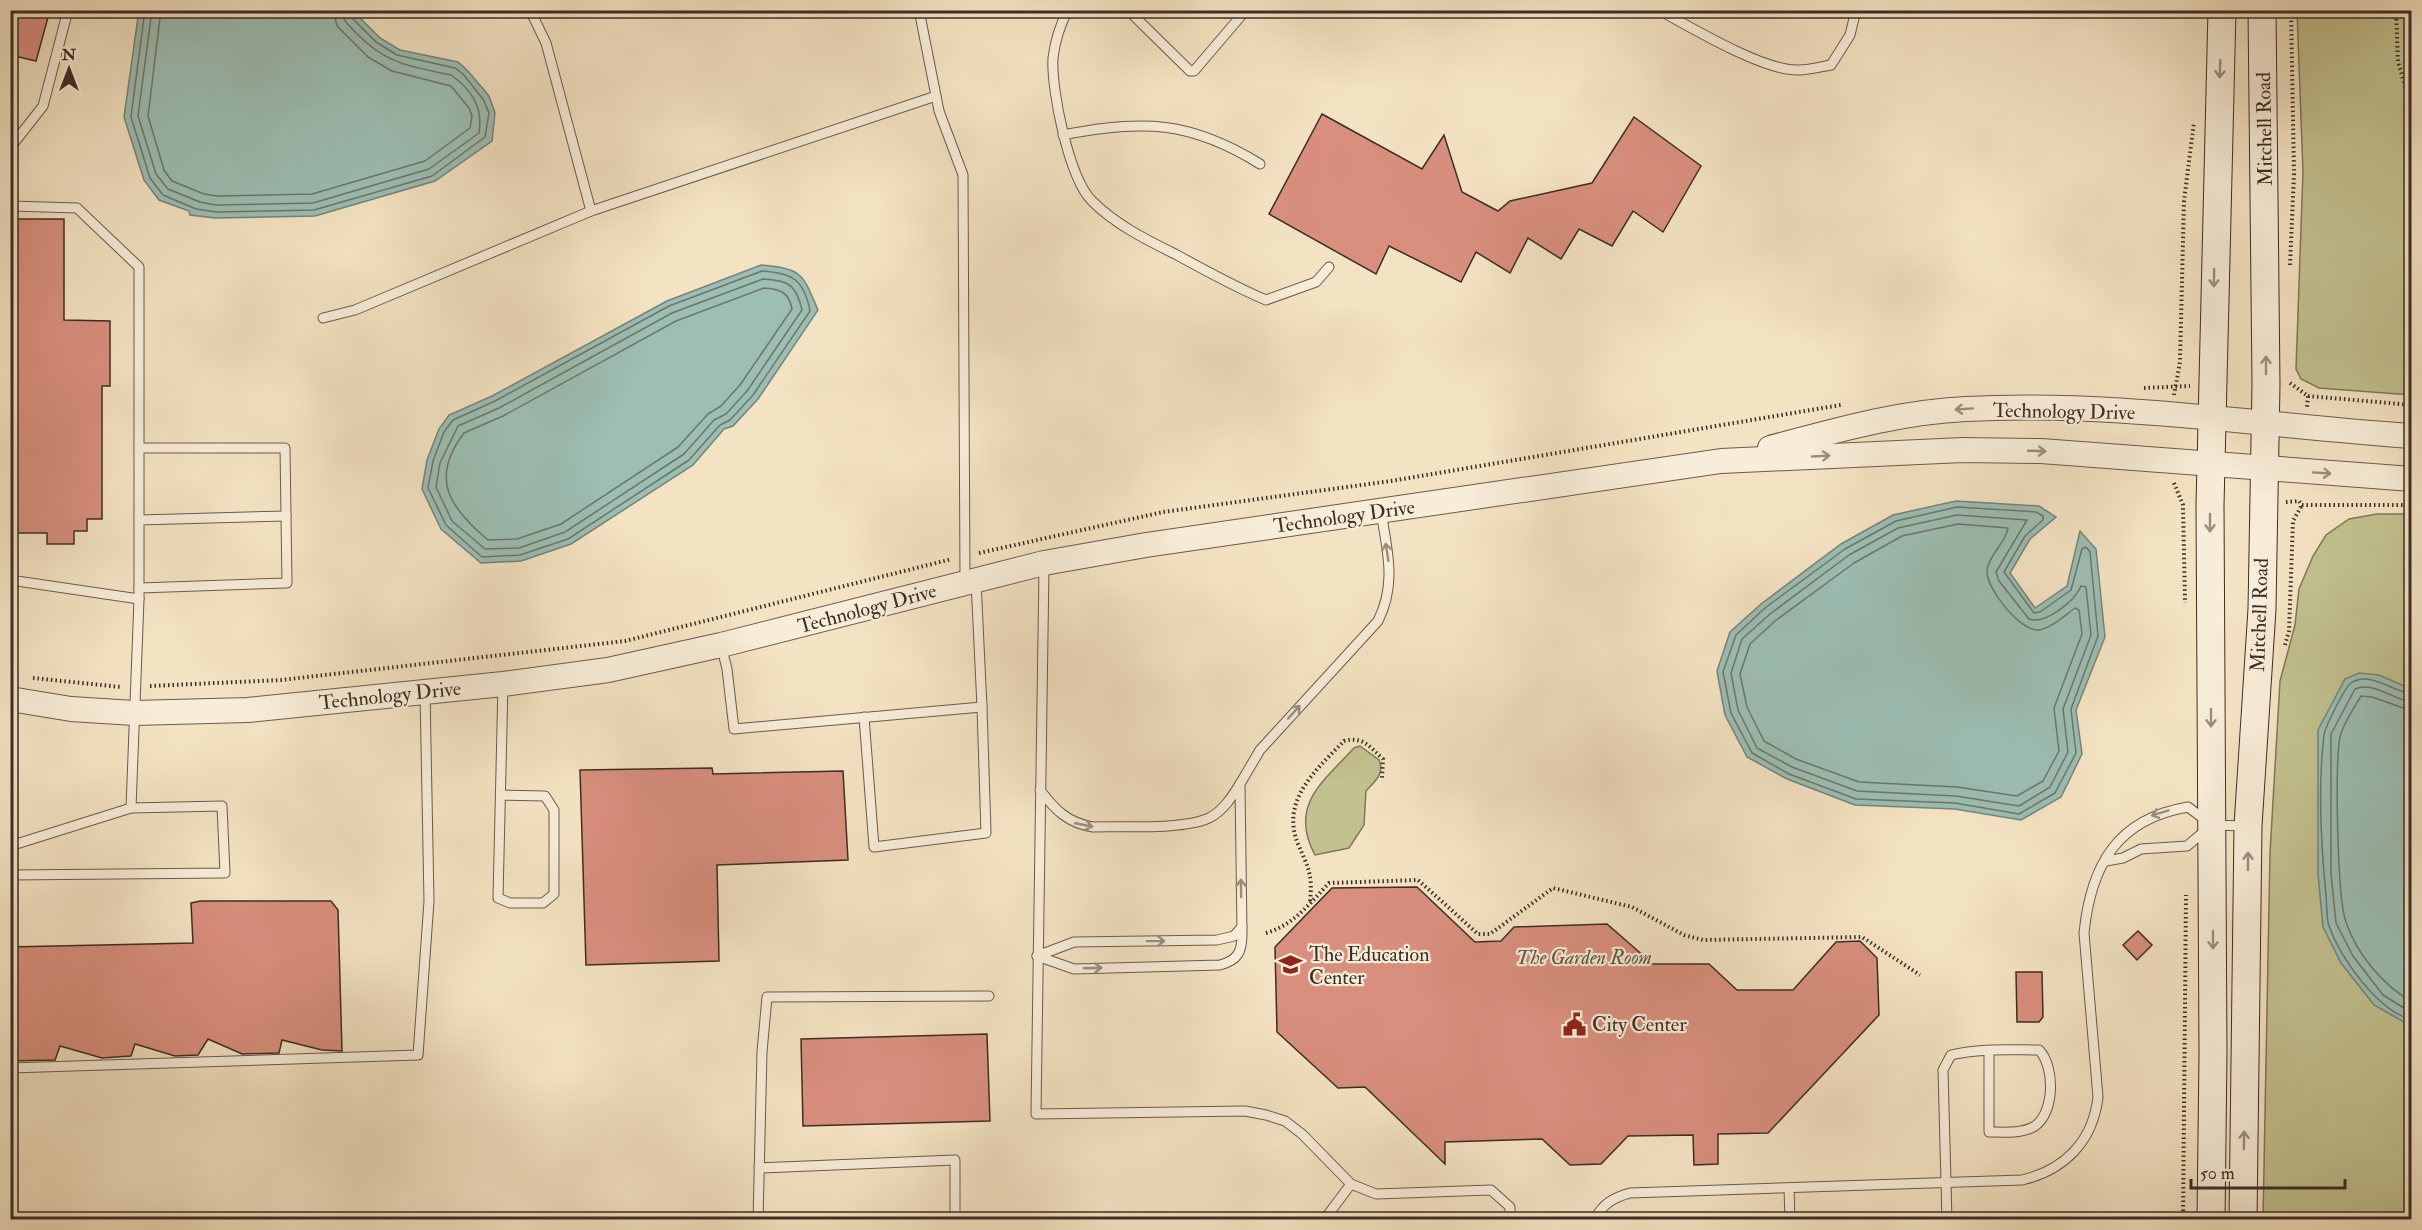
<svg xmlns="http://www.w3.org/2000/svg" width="2422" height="1230" font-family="'IM FELL Double Pica',serif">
  <rect width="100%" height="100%" fill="#f4e3c3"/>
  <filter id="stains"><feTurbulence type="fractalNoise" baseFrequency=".00333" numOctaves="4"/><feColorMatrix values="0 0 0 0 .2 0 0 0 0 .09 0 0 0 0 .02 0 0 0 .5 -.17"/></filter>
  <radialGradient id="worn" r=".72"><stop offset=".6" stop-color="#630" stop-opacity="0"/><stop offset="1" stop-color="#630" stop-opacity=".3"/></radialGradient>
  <!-- green -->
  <g fill="#c2c18f" stroke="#7e785a" stroke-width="1.5">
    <path d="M2297,11h114v384l-92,-7 -18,-9 -5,-10 7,-197z"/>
    <path d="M2377,514h34v705l-148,1 7,-367 10,-172 15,-56 4,-36 14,-33 13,-21 23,-16z"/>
    <path d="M1360,746l19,14c6,14 -4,21 -13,31l-2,34 -15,23 -34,7c-27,-50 9,-74 39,-107z"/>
  </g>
  <!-- water -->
  <g fill="#9cbeb3" stroke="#75847b" stroke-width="1.5">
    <path d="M139,10l214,1 27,27 20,12 58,12 9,8 22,26 6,17 -3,28 -57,40 -120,35 -100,2 -25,-3 -1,-4 -30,-11 -15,-20 -20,-63z"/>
    <path d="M761,265c42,4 41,8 57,45l-60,89 -25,27 -9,3 -31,36 -122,79 -50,17 -40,2 -40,-34 -19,-40 5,-29 12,-31 10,-14 43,-19 175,-95z"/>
    <path d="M1956,501l83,5 17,11 -26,22 -20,34 25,35 32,-22 13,-55 16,18 9,88 -29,73 6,44 -21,43 -40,23 -66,-11 -100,-4 -68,-26 -40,-22 -22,-42 -8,-44 13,-39 31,-28 80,-60 52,-29z"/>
    <path d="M2359,673l20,2 32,14v337l-37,-21 -33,-42 -18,-36 -5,-53v-144l27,-51z"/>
  </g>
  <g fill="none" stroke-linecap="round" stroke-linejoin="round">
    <!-- shore -->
    <g stroke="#6c766c" stroke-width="1.5">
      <path d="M145,10l-14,107 19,61 13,17 33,14 20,3 98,-2 118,-34 53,-39 4,-24 -6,-14 -20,-25 -8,-6 -58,-13 -21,-13 -25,-25 -2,-7"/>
      <path d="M152,10l-14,106 18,58 12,15 32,13 16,3 97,-2 116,-34 50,-36c4,-26 -7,-43 -28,-58 -41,-9 -63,-10 -94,-41 -7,-8 -15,-13 -15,-24"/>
      <path d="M161,10l-13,106 16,54 8,11 32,13 13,2 95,-2 113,-33 45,-33 2,-12 -3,-8 -18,-22 -59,-15 -24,-14 -31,-31 -4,-16"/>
      <path d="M762,271c30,2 42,8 48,40l-57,84 -23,25 -10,5 -31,35 -121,79 -48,16 -38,2 -36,-32 -18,-37 5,-27 11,-29 9,-12 42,-19 174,-95z"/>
      <path d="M763,279c25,1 33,5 39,31l-55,81 -21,23 -12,6 -30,34 -119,78 -46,16 -34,1 -33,-28 -16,-34 4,-24 18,-37 41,-18 173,-95z"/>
      <path d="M764,288c16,1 25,4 28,21l-52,76 -19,21 -13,8 -30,33 -117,77 -44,15 -29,1c-38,-32 -59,-61 -24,-107l39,-17 173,-95z"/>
      <path d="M1957,507l79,5 7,4v4l-18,16 -21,36 30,41 6,-1 31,-22 11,-41 4,-2 4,5 8,84 -27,73 5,44 -21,40 -36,21 -64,-11 -99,-4 -67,-25 -37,-21 -21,-40 -8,-41 13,-37 29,-27 80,-59 51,-28z"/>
      <path d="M1957,515l70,5 -31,52 3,9 30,38c16,6 46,-18 52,-33l5,1 5,48 -28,74 5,43 -18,35 -31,19 -63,-10 -99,-5 -65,-24 -35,-19 -19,-38 -7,-37 11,-34 28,-25 79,-59 49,-27z"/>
      <path d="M1958,524l50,4c-2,15 -19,26 -21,42 -2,17 33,62 52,60 13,-2 26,-15 36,-22l4,2 3,24 -28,74 5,43 -16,30 -26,15 -60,-9 -98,-5 -63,-23 -32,-18 -17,-34 -7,-33 10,-30 25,-23 79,-58 48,-27z"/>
      <path d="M2412,694c-19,-2 -43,-24 -61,-11 -6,4 -26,44 -27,52 -6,49 -3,110 2,160 1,10 0,22 3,31 12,33 48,84 83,94"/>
      <path d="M2412,702c-19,-2 -38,-21 -57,-13l-24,45v139l5,50 17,33 30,39 29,18"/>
      <path d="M2412,711l-40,-14 -11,-1c-7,12 -18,28 -21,41 -5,26 -3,161 6,185 11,33 37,63 66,80"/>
    </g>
  </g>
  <!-- building -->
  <g fill="#d98f7e" stroke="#3b2e26" stroke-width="1.5">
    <path d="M10,10h40l-14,51 -26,-6z"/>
    <path d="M1322,114l100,55 22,-34 18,57 36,19 12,-10 82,-18 42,-66 67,49 -38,66 -30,-21 -21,35 -33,-17 -18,30 -33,-21 -18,35 -34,-21 -15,30 -72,-36 -13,28 -107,-60z"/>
    <path d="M10,219h54v101l46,1v65h-8v133h-15v12h-13v13h-27v-11h-37z"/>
    <path d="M712,768l1,6 130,-3 5,89 -131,5 2,96 -133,4 -6,-195z"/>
    <path d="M1417,887l58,55 26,-1 13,-14 93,-3 46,40h56l28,26h56l43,-48 24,-1 17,17 2,57 -111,118 -50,1v30l-24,1 -1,-30 -65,1 -27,28 -31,1 -28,-26 -97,3v22l-80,-77 -27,1 -61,-56 -2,-85 57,-59z"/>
    <path d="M200,901h131l7,9 4,141 -20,-1 -40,-10 -3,13 -37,1 -34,-15 -10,16 -23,1 -40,-12 -4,12 -29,2 -42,-12 -5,14 -45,1v-114l183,-4 -2,-40z"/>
    <path d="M2138,931l14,14 -15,15 -14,-15z"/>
    <path d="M2016,972h26l1,45 -4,5h-22z"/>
    <path d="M987,1034l3,87 -187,5 -2,-87z"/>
  </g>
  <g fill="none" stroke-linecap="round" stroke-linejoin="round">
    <defs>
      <g id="service">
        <path d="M530,10l16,33 45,168 345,-115"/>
        <path d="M919,10l20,101 24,64 2,406"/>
        <path d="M1068,10c-8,15 -13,31 -15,48 -2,32 16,120 39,143 24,24 55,39 85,54 29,16 58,32 89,45l50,-18 13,-15"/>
        <path d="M1128,10l62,61h4l52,-61"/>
        <path d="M1659,10c31,17 106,62 140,60 10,0 21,-3 32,-5l19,-30 6,-25"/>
        <path d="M1063,135c79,-16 128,-14 197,29"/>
        <path d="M10,148l33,-42 25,-96"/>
        <path d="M10,206l67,2 62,59v332"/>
        <path d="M323,318l32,-8 236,-99"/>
        <path d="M139,448h146l2,135 -148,5"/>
        <path d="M139,520l147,-4"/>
        <path d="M1044,566l-8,548 209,-3 21,4 19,6 17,13 49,50 -27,36"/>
        <path d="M10,580l129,19 -8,209 -121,38"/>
        <path d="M721,645l6,24 7,60 248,-22 -6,-126"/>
        <path d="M864,717l10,130 112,-14 -4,-126"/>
        <path d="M1040,790c15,20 28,33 53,37 30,-1 90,3 116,-9 14,-7 23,-21 31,-34"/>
        <path d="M501,795l44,1 9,14v84l-11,9h-33l-12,-5 5,-214"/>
        <path d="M2106,861l17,-3 18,-9 46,-3 19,-16"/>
        <path d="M10,875l215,-2 -3,-67 -91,2"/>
        <path d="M1037,956l37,13 146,-4c18,-5 22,-13 22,-31l-2,-150 20,-34 118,-129c19,-38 9,-70 3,-110"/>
        <path d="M1037,956l37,-14 143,-2 17,-4 8,-9"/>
        <path d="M10,1068l408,-13 11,-154 -4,-209"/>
        <path d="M759,1168l196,-8v60"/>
        <path d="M1351,1184l25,10 115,-4 19,17v13"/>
        <path d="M1789,1188l1,32"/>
        <path d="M758,1220l4,-168 5,-55 222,-1"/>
        <path d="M1594,1220c9,-16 18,-22 36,-27l392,-13c43,-10 71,-39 76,-83l-14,-164c7,-68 33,-114 104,-126l24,18 33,1"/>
        <path d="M1947,1220l-4,-150 8,-15c28,-7 59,-5 88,-5 16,16 16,62 -4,76 -13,8 -32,6 -46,6v-81"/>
      </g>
      <g id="tertiary">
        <path d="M1770,448c64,-17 129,-36 196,-39 149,-8 298,17 446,27"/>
        <path d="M10,699l61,10 63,4 114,-3 255,-26 105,-14 113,-25 323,-82 102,-18 575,-84 242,-11 78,1 371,28"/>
      </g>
      <g id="secondary">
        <path d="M2211,1220l2,-166 -3,-549 12,-495"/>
        <path d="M2243,1220l5,-394 14,-217 4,-225 -4,-374"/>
      </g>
    </defs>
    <!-- service casing -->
    <use href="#service" stroke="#695b4d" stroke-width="11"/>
    <!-- tertiary casing -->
    <use href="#tertiary" stroke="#695b4d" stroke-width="26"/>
    <!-- secondary casing -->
    <use href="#secondary" stroke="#3b2e26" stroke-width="29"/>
    <!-- path -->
    <g stroke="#3b2e26" stroke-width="4" stroke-dasharray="1.5 3" stroke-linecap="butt">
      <path d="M2396,10l2,52 14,47"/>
      <path d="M2290,265l4,-91 -3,-164"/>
      <path d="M2290,383l18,13 -1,11"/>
      <path d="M2144,388l46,-2"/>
      <path d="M2174,395l6,-33 4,-161 10,-79"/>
      <path d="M2308,396l104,9"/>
      <path d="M2174,483l9,22 2,98"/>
      <path d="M2286,502l13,-1 3,4h110"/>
      <path d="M979,553l184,-41 228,-31 450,-76"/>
      <path d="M2285,645l4,-14 4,-110 9,-16"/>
      <path d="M33,678l88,9"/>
      <path d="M150,686l131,-6 344,-39 327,-82"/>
      <path d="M1310,901c3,-26 -2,-34 -12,-57 -18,-44 19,-75 46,-103 19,-5 26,6 39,18l-1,19"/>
      <path d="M1266,933c28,-8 44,-30 63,-50l89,-3 60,54h12l63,-46 79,19 52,28 19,5 159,-3 58,38"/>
      <path d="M2183,1220l3,-325"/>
    </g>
    <!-- service -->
    <use href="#service" stroke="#f8edd8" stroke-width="9"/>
    <!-- tertiary -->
    <use href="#tertiary" stroke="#f8edd8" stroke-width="24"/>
    <!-- secondary -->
    <use href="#secondary" stroke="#f8edd8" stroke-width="27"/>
  </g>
  <!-- one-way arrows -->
  <defs><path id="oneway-shaft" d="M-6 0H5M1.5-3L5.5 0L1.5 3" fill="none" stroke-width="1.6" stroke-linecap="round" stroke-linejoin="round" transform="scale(1.5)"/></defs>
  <g stroke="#9a8e7f">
    <use href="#oneway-shaft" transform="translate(2220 69) rotate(92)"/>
    <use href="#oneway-shaft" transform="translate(2214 278) rotate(91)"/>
    <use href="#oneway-shaft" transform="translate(2266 365) rotate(-90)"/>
    <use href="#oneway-shaft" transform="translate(1964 409) rotate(176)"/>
    <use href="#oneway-shaft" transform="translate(2037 451) rotate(2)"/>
    <use href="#oneway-shaft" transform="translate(1821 456) rotate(-3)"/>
    <use href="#oneway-shaft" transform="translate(2322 473) rotate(4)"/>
    <use href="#oneway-shaft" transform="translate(2210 523) rotate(90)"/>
    <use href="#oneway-shaft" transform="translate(1387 552) rotate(-99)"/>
    <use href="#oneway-shaft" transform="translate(1294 712) rotate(-48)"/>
    <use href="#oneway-shaft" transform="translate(2211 718) rotate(90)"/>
    <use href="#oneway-shaft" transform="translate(2160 813) rotate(163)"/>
    <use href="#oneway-shaft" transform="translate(1084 825) rotate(11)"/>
    <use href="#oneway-shaft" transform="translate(2248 861) rotate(-90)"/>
    <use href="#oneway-shaft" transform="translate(1241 888) rotate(-91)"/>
    <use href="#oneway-shaft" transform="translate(2213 940) rotate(90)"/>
    <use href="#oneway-shaft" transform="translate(1156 941) rotate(-1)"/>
    <use href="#oneway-shaft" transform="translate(1093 968) rotate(-2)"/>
    <use href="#oneway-shaft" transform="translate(2244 1140) rotate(-89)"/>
  </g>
  <!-- icons -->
  <defs>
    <symbol id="school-bare" viewBox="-9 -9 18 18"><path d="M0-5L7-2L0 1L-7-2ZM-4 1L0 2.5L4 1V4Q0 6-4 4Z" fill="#8f2418" stroke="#f8edd8" stroke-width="2.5" paint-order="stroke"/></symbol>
    <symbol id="civic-bare" viewBox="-9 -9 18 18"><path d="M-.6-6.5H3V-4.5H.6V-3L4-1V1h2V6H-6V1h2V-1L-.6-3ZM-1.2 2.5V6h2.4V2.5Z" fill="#8f2418" stroke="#f8edd8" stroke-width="2.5" paint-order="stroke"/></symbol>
  </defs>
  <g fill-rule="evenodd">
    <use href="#school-bare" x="1274" y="948" width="33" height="33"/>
    <use href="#civic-bare" x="1558" y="1008" width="33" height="33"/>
  </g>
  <g text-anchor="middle" stroke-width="4.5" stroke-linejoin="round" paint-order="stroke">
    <!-- street labels -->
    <g font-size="20" fill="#3b2e26" stroke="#f8edd8">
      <text transform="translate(2264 129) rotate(-91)" y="7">Mitchell Road</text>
      <text transform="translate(2064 411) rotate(1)" y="7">Technology Drive</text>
      <text transform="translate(1344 516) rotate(-8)" y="7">Technology Drive</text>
      <text transform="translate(867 608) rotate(-15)" y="7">Technology Drive</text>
      <text transform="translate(2259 615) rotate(-88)" y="7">Mitchell Road</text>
      <text transform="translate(390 695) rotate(-6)" y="7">Technology Drive</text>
    </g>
    <!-- poi labels -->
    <g font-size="20" fill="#3b2e26" stroke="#f8edd8" text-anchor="start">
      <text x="1309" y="961">The Education<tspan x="1309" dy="23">Center</tspan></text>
      <text x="1592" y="1031">City Center</text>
    </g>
    <!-- park labels -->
    <g font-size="20" font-style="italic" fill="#5d5340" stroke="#f8edd8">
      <text x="1584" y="964">The Garden Room</text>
    </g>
  </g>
  <!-- margin -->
  <rect width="2422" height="1230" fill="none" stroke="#f4e3c3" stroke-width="36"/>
  <rect x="12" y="12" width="2398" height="1206" fill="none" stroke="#3b2e26" stroke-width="3"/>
  <rect x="18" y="18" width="2386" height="1194" fill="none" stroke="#3b2e26" stroke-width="1.5"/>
  <!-- north arrow -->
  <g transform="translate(69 69)" stroke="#f8edd8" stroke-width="4.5" paint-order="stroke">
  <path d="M0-4.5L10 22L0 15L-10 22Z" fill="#3b2e26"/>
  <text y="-9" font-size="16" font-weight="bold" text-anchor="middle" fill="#3b2e26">N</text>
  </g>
  <!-- scale -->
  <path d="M2191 1179v9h154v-9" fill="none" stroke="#3b2e26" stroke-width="3"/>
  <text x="2200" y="1179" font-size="18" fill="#3b2e26" stroke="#f8edd8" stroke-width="4.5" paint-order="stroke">50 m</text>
  <rect width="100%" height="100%" filter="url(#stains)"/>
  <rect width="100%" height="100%" fill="url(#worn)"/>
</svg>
